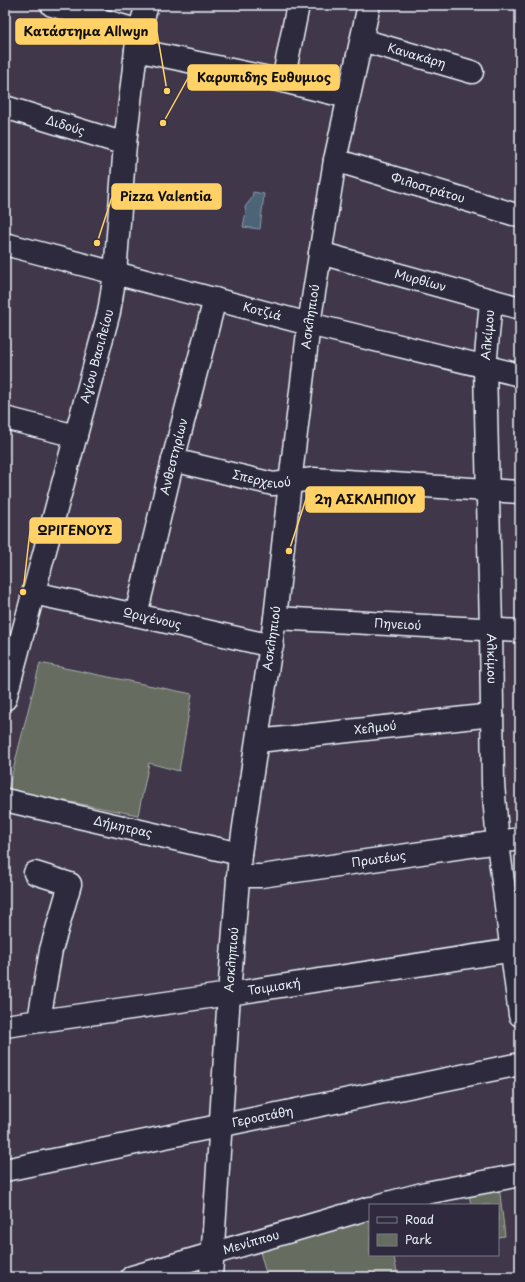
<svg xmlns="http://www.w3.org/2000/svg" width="525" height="1282" font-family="'Playpen Sans',sans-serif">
  <rect width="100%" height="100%" fill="#41374a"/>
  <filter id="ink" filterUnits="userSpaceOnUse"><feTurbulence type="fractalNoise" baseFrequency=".025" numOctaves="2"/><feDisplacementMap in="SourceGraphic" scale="8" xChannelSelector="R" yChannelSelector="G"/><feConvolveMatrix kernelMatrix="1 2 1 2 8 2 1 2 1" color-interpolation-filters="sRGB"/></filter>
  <g filter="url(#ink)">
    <!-- green -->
    <g fill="#666c5f" stroke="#a7aeac">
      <path d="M40,663l152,31 -13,77 -30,-8 -11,52 -130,-25z"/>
      <path d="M499,1186l6,50 -7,1v-32h-27l-2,-11z"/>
      <path d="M370,1219v36h35l-11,2 4,20h-33v-4l-24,4h-74l-8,-29z"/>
    </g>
    <!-- water -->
    <path fill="#4d6478" stroke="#8b9cab" d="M253,192l11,2 -4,35 -17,-2 3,-15 -1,-5 7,-9z"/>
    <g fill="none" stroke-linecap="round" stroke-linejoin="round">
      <defs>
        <g id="minor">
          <path d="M52,5l87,26"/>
          <path id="s1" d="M362,40l110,32"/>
          <path d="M136,50l147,31 65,16"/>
          <path d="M283,81l15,-76"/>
          <path id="s2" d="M5,107l120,37"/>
          <path id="s3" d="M335,160l178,54 7,1"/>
          <path id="s4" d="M5,244l304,80 211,51"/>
          <path id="s5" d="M320,253l200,55"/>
          <path id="s6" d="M491,301l-6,66 6,262 2,155 5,59 22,172"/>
          <path d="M5,418l71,18"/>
          <path id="s7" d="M173,460l100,24 41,-5 206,13"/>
          <path id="s8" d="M33,593l103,22 136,31"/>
          <path id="s9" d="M136,615l37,-155 42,-161"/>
          <path id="s10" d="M275,618l245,13"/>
          <path id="s11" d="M5,699l104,-387 6,-38 10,-130 11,-94 3,-19 8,-26"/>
          <path id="s12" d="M258,741l234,-26"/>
          <path id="s13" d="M5,800l235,54"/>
          <path d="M35,873l35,11 -19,66 -12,70"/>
          <path id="s14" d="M238,876h23l259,-37"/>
          <path id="s15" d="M5,1026l224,-32 291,-45"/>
          <path id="s16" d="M5,1170l515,-106"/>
          <path d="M380,1205l46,-12 94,-18"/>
          <path id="s17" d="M132,1277l238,-69"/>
          <path id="s18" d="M211,1277l18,-283 11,-140 35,-236 15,-135 19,-159 26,-164 34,-155"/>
        </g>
      </defs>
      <!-- minor casing -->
      <use href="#minor" stroke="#e8f1f8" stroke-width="25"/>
      <!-- minor -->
      <use href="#minor" stroke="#2f2a3d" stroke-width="22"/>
    </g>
  </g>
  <g text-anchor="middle" stroke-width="4" stroke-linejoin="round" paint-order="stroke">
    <!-- street labels -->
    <g font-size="12" fill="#e8f1f8" stroke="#2f2a3d">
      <text dy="4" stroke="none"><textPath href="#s1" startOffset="57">Κανακάρη</textPath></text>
      <text dy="4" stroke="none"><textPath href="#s2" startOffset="63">Διδούς</textPath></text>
      <text dy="4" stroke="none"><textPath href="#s3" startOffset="97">Φιλοστράτου</textPath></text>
      <text dy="4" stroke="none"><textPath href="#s5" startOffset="104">Μυρθίων</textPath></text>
      <text dy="4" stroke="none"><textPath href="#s4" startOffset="266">Κοτζιά</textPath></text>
      <text dy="4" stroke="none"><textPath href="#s18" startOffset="966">Ασκληπιού</textPath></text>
      <text transform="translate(488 335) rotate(-85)" y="4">Αλκίμου</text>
      <text dy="4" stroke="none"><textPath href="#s11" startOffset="355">Αγίου Βασιλείου</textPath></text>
      <text dy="4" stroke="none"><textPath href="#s9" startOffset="163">Ανθεστηρίων</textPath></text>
      <text dy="4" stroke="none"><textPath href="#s7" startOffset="91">Σπερχειού</textPath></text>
      <text dy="4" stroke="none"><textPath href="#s8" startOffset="122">Ωριγένους</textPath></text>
      <text dy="4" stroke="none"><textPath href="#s10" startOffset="123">Πηνειού</textPath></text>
      <text dy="4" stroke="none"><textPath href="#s18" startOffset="642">Ασκληπιού</textPath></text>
      <text dy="4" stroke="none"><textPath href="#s6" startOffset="358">Αλκίμου</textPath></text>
      <text dy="4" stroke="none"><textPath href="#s12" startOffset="118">Χελμού</textPath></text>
      <text dy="4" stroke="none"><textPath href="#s13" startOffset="121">Δήμητρας</textPath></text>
      <text dy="4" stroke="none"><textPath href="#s14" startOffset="142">Πρωτέως</textPath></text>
      <text dy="4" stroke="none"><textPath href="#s18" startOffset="318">Ασκληπιού</textPath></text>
      <text dy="4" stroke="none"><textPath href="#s15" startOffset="272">Τσιμισκή</textPath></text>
      <text dy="4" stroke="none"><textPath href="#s16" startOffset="263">Γεροστάθη</textPath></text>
      <text dy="4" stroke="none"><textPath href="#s17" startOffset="124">Μενίππου</textPath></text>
    </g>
  </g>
  <!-- callouts -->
  <path fill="none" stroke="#ffd166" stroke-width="1.5" d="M167 91L157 32M163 123L188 78M97 243L112 197M289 551L306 499M23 592L30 531"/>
  <g fill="#ffd166" stroke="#2f2a3d" stroke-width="1.5">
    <circle cx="167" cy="91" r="4"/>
    <circle cx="163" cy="123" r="4"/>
    <circle cx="97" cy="243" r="4"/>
    <circle cx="289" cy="551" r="4"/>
    <circle cx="23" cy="592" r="4"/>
  </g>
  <g fill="#ffd166" stroke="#ffd166" stroke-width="1.5">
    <rect x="16" y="19" width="141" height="25" rx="4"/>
    <rect x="188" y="65" width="151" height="25" rx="4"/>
    <rect x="112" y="184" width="109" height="25" rx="4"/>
    <rect x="306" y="487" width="118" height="25" rx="4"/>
    <rect x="30" y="518" width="91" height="25" rx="4"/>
  </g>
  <g font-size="13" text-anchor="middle" font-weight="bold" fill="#111">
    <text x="86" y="36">Κατάστημα Allwyn</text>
    <text x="264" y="82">Καρυπιδης Ευθυμιος</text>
    <text x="166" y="201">Pizza Valentia</text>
    <text x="365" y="504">2η ΑΣΚΛΗΠΙΟΥ</text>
    <text x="75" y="535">ΩΡΙΓΕΝΟΥΣ</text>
  </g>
  <!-- margin -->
  <rect width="525" height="1282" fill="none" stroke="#2f2a3d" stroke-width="20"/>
  <rect x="10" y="10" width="505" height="1262" fill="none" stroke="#e8f1f8" stroke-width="1.5" filter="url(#ink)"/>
  <!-- legend -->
  <rect x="369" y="1204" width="130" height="52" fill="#2f2a3d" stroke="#797a88"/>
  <rect x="377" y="1217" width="20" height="6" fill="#2f2a3d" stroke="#797a88"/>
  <text x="405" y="1224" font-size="12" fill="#e8f1f8">Road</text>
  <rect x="377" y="1234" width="20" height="12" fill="#666c5f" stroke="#797a88"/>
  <text x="405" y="1244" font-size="12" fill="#e8f1f8">Park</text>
</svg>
